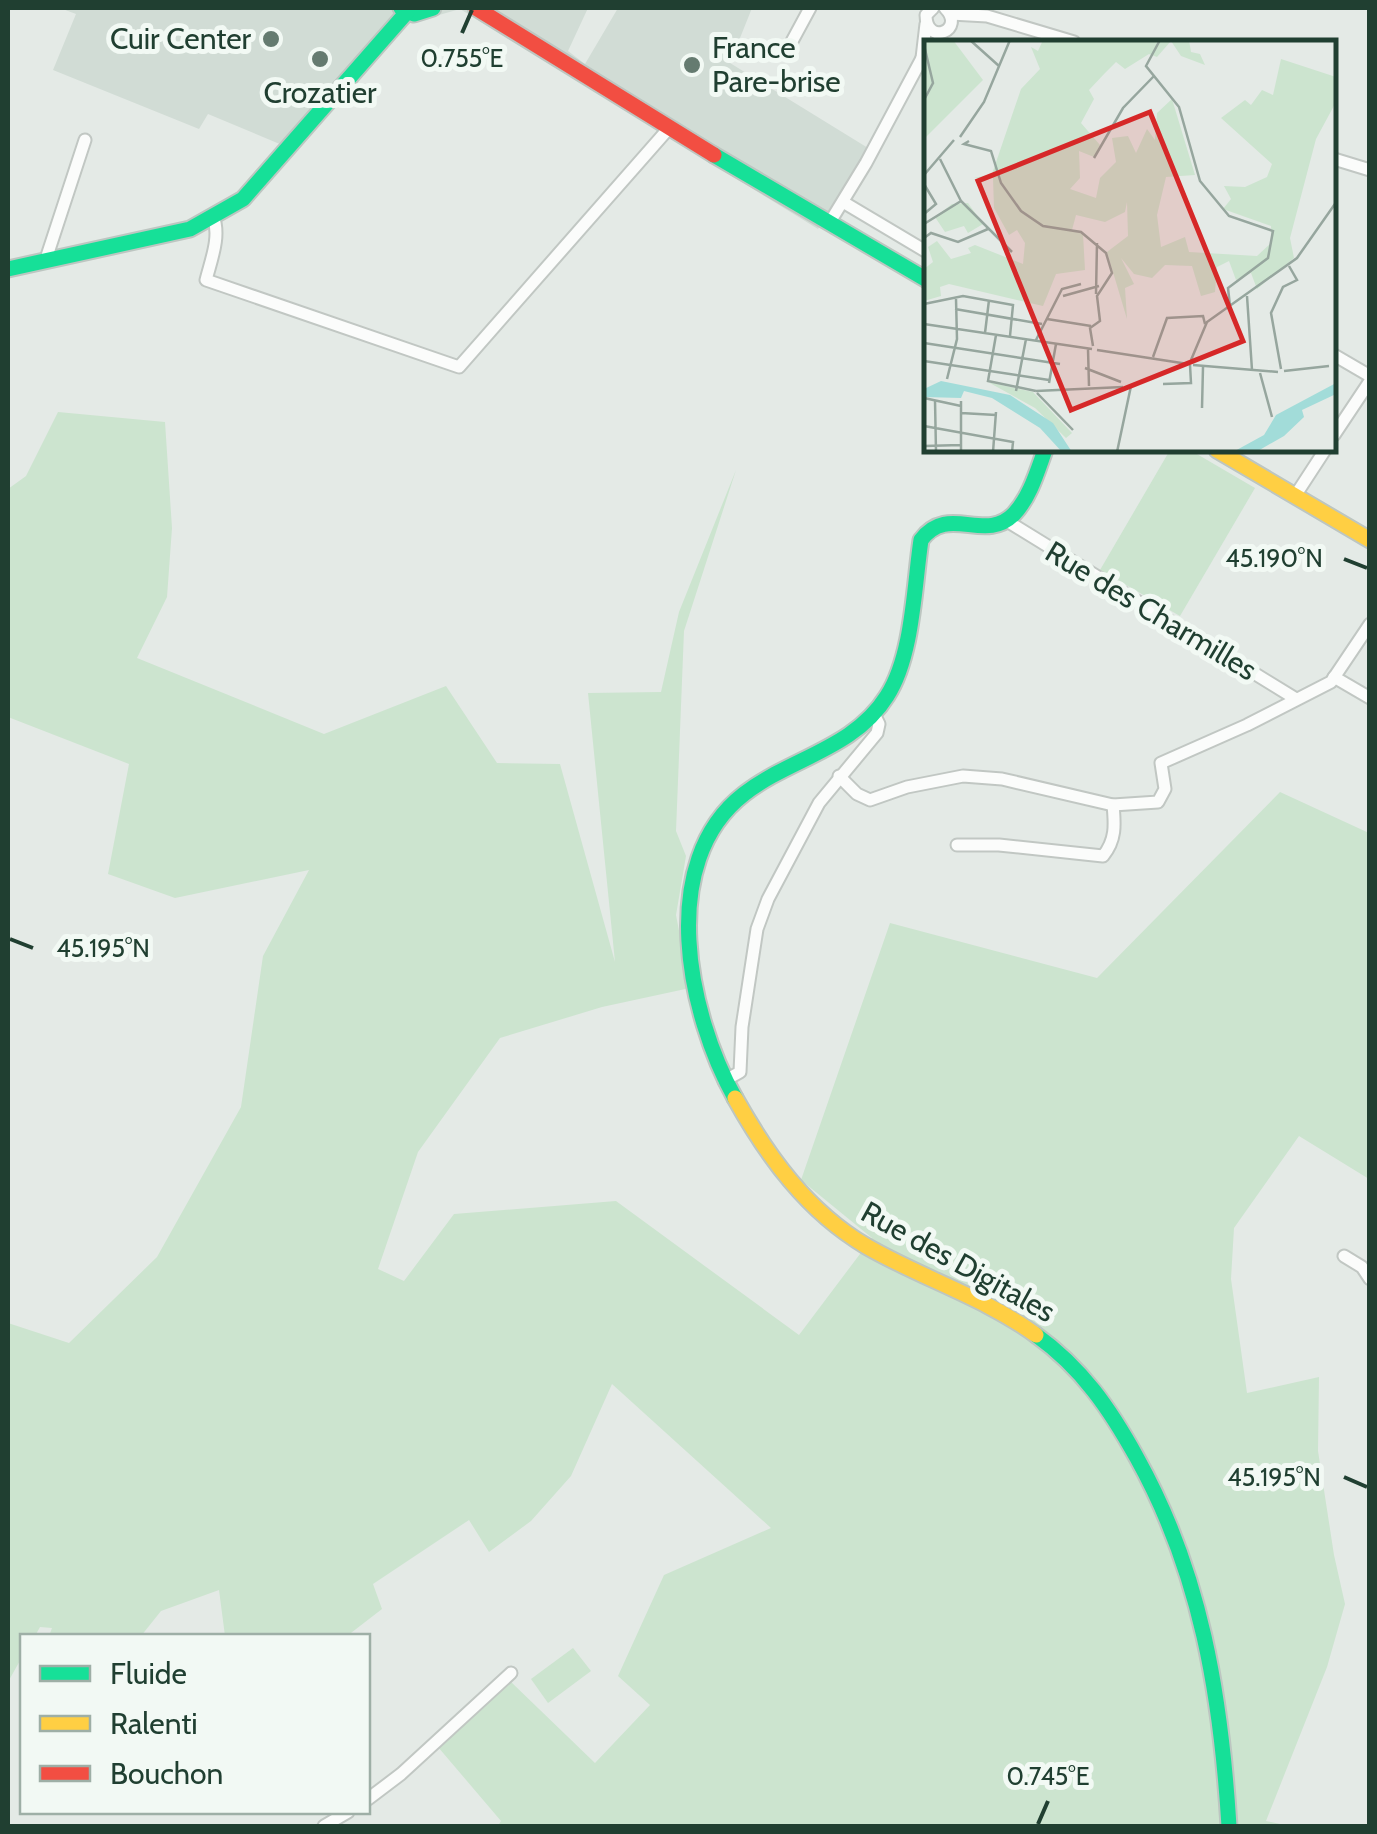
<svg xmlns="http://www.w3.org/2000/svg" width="1377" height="1834" font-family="Cabin,sans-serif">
  <rect width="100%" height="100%" fill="#e4eae6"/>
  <!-- built -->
  <path fill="#d1dcd5" d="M60,8h528l-20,43 17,13 33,-56h134l-22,55 138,85 -50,81 -358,-220 -56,16 -110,125 -86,-36 -9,15 -146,-59 23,-56z"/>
  <!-- green -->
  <g fill="#cce4cf">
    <path d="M58,412l107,10 7,106 -5,69 -30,61 187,76 122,-48 51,77 63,1 55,198 -27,-269 73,-1 18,-80 57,-142 -52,161 -8,200 10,25 -10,59 14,73 -88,19 -102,31 -82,114 -40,117 26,12 50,-67 162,-13 183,134 73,-97 -71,-58 89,-257 207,55 183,-186 89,41v346l-70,-43 -65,92 -3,51 16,114 72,-16 -1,74 16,104 11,49 -18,63 -61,154 23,5h-791l3,-5 -63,-74 72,-66 85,82 55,-58 -32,-29 46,-101 107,-47 -159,-144 -41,92 -40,45 -42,31 -20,-32 -96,64 9,25 -35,27h-122l-6,-46 -58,21 -20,25h-92l3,-8 -12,-1 -5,9h-13v21l-14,25v-359l61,20 88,-86 84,-150 22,-151 46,-86 -134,28 -67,-24 21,-110 -121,-47v-228l18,-13z"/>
    <path d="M1170,450h20l65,38 -75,128 -80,-46z"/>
    <path d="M573,1648l18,23 -43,32 -17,-24z"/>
  </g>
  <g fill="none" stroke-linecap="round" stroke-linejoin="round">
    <defs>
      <g id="street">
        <path d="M933,8l-7,7c0,32 41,15 19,-7"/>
        <path d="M951,14l36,2 87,26"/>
        <path d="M926,24l-4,34 5,-5"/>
        <path d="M790,45l20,-37"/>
        <path d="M1334,159l36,11"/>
        <path d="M843,202l84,50"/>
        <path d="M213,216c8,20 -2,44 -7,64l253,87 211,-240"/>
        <path d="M830,222l36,-59 56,-105"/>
        <path d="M45,262l40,-122"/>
        <path d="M1334,355l36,21"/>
        <path d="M1334,435l36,-54"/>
        <path d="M1295,496l30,-46"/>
        <path d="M1007,521l289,178"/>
        <path d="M1334,677l36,21"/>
        <path d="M839,776l18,18 13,6 37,-13 56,-11 39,3 111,26 45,-3 7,-13 -4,-26 86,-38 84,-43 39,-58"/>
        <path d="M957,845h42l104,11c13,-16 12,-31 10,-51"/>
        <path d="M724,1081l16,-9 2,-45 15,-98 11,-30 51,-96 58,-70 2,-9 -5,-10"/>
        <path d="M1344,1256l18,11 8,12"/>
        <path d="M368,1799l33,-25 110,-101"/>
        <path d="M324,1826l24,-14"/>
      </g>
      <g id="fast">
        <path d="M401,8l13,6 19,-6"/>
        <path d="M714,155l213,125"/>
        <path d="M8,269l182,-40 53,-30 164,-187"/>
        <path d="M735,1098c-47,-84 -79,-236 9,-304 46,-36 110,-45 143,-98 26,-40 27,-110 34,-156 27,-37 64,4 93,-26 16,-17 23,-42 31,-64"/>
        <path d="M1036,1335c46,33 74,74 101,123 64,115 84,238 92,368"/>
      </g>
      <g id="slow">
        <path d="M1217,450l153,90"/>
        <path d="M735,1098c33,59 72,113 131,148 55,32 118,51 170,89"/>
      </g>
      <path id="jam" d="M476,8l238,147"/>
    </defs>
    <!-- street casing -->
    <use href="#street" stroke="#c1c7c3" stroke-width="15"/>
    <!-- fast casing -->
    <use href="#fast" stroke="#bdc6c1" stroke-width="19"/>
    <!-- slow casing -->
    <use href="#slow" stroke="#bdc6c1" stroke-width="19"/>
    <!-- jam casing -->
    <use href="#jam" stroke="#bdc6c1" stroke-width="19"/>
    <!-- street -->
    <use href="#street" stroke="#fbfcfb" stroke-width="11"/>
    <!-- fast -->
    <use href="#fast" stroke="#16e098" stroke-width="15"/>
    <!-- slow -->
    <use href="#slow" stroke="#ffcf43" stroke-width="15"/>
    <!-- jam -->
    <use href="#jam" stroke="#f24e42" stroke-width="15"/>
  </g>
  <!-- ticks -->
  <path fill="none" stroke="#203f31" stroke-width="4" d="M462,33l10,-23M1344,559l23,9M10,939l23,9M1344,1477l23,10M1038,1824l10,-23"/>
  <!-- markers -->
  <g fill="#657b70" stroke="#f2f9f4" stroke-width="4">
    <circle cx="271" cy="39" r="10"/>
    <circle cx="320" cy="59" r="10"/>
    <circle cx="692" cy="65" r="10"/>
  </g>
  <g text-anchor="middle" stroke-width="10" stroke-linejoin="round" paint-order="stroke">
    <!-- poi labels -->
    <g font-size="30" fill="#203f31" stroke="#f2f9f4" text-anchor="end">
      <text x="251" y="49">Cuir Center</text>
      <text x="712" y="58" text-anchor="start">France<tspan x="712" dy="34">Pare-brise</tspan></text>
      <text x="320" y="103" text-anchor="middle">Crozatier</text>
    </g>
    <!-- street labels -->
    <g font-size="30" fill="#203f31" stroke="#f2f9f4">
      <text transform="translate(1151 611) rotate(31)" y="10">Rue des Charmilles</text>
      <text transform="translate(958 1262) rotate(29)" y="10">Rue des Digitales</text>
    </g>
  </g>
  <!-- overview -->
  <g transform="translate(924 40)">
    <rect width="412" height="412" fill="#e4eae6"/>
    <path d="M0,0h29l30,40 -59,59zM119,0h146l2,12 9,2 5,11 -24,-9 -10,-15 -14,16 -8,-3 -24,15 -9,-7 -11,11 -16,17 5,9 -13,24 19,22 -6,12 -15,-6 1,27 -10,11 26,9 4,-20 16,-16 -4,-24 16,-2 8,17 11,-24 8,11 2,-27 15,-14 23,76 -29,2 -9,38 4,32 24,-10 4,15 68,4 14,-13v-17l-48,-17 8,-10 -7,-13 21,1 22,-10 5,-13 -51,-46 24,-18 6,5 11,-15 11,5 8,-36 55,18v25l-20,37 -26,99 4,20 -37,31 -6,-16 -15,7 -7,-19 -12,6 -2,25 -14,4 -9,-30 -27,-1 -13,13 -18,-4 -13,-16 13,26 -9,4 2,31 -20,-67 21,-16 -1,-34 -2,10 -20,10 -29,-7 -4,15 11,4 2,36 -29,4 -13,32 -94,-22 -9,3 1,9 -17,5v-32l9,-7 -5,-15 9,-6 14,18 20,-6 -3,-5 7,-3 48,19 2,-21 -8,-13 -8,5 -15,-27 -1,-30h-19l18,-4 29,-85 19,-20 -9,-22 7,4zM44,163l15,21 -15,9 -4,-7 -19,6 -10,-15 17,-13zM64,342l45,10 39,41 -6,5 -31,-30z" fill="#cce4cf"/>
    <path d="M17,341l69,14 43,28 19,29h-10l-22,-24 -48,-30 -28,-7 -3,7 -37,-1v-8zM412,343v11l-34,16 2,7 -20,19 -28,16h-23l31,-17 12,-20z" fill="#a2dcd9"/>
    <path fill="none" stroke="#96a69e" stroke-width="2.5" d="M46,0l29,26M236,0l-14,26 33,41 21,74 29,35 44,15 -5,27 -40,30 2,18M0,5l9,38 -9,17M36,97l24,-35 26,-62M45,101l-5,3 27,7 10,32 20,28 22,15 38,6 25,21 6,20 -15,23 3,25 -10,7 3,18M170,118l29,-50 31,-32M16,119l21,42 51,51M0,135l30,-35M0,144l12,20 -12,10M0,184l37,-23M0,198l7,-5 27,9 30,-13M172,254l1,-51M139,256l36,-10M323,256l5,74M0,264l39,-8 50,9 -3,31M31,269l87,15M123,279l44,7M0,284l168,25M61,293l4,-33M72,295l-8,46 48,10M112,300l26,-51 19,-5M0,303l136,21M164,309l1,37M173,310l91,14M229,317l14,-39 36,-2 2,8M267,320l16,-38 90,-64 40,-57M0,321l125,19M269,325l85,7M161,328l36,14M357,329l-10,-56 12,-26 14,-7 -8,-14M360,331l45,-5M336,333l12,44M23,339l10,-40 -1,-40M125,343l7,-39M239,344l28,-1 -1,-18M92,351l10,-52M112,351l87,-4M113,353l36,37M0,358l37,8M11,360l1,52M37,361v51M278,368l1,-41M37,373l35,2M0,386l89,16 -1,10M0,406l37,-1M69,412l3,-40M193,412l14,-66"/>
    <path fill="#d62828" fill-opacity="0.15" stroke="#d62828" stroke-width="5" d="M226,72l93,229 -172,69 -93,-229z"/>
    <rect width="412" height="412" fill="none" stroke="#203f31" stroke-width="5"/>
  </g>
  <g font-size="25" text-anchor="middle" fill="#203f31" stroke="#f2f9f4" stroke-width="10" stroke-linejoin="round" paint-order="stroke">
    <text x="462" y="67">0.755°E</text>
    <text x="1274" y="567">45.190°N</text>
    <text x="103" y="957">45.195°N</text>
    <text x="1274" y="1486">45.195°N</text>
    <text x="1048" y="1785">0.745°E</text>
  </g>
  <!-- border -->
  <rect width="1377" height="1834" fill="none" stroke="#203f31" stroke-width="20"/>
  <!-- legend -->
  <rect x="20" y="1634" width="350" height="180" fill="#f2f9f4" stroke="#9eafa6" stroke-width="2.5"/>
  <rect x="40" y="1666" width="50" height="15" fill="#16e098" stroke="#9eafa6" stroke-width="2.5"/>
  <text x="110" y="1684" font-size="30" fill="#203f31">Fluide</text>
  <rect x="40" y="1716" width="50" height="15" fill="#ffcf43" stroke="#9eafa6" stroke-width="2.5"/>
  <text x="110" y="1734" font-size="30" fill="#203f31">Ralenti</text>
  <rect x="40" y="1766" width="50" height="15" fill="#f24e42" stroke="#9eafa6" stroke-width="2.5"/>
  <text x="110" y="1784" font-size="30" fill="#203f31">Bouchon</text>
</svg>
